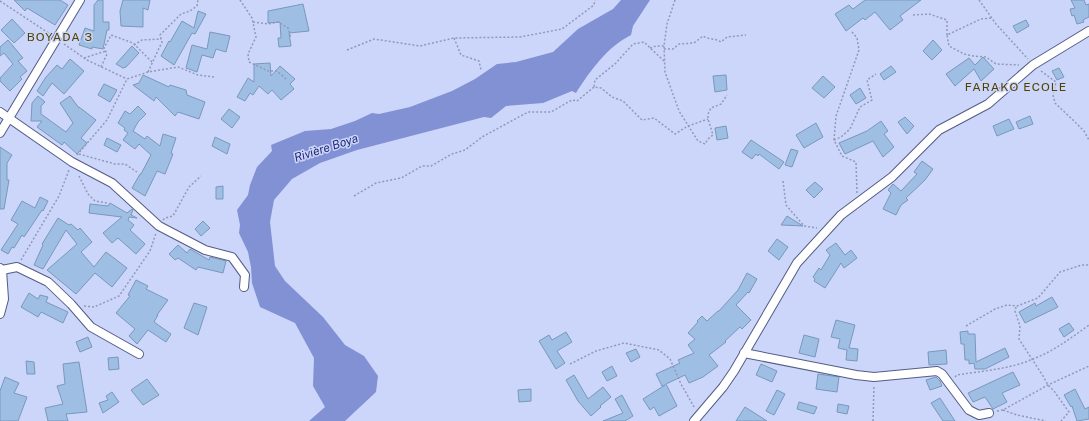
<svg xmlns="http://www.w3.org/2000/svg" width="1089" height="421" font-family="'Public Sans',sans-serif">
  <rect width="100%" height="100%" fill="#ccd6fa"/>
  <!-- water -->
  <path fill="#8191d3" d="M621,0h29l-17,26 -2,9c-24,12 -41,36 -55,58l-4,-2 -29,12 -37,3 -15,12 -7,-1 -127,33 -37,13 -28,16 -18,21 -4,22 5,44 10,15 38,36 22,28 19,11 14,20 -2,16 -31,29h-36l16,-14 -12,-21 1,-28 -19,-35 -35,-16 -8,-24 -1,-16 -3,-15 -9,-19 1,-8 -3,-15 11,-15 2,-10 7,-18 15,-16 -1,-6 34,-14 26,-2 24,-8 17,-8 7,1 31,-7 42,-16 23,-12 22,-15 19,-2 37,-10 25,-23 35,-20z"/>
  <!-- building -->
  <g fill="#9ebee3" stroke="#7998bc">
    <path d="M14,0h46l8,5 -13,20 -28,-17 -2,3z"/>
    <path d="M98,0h5v22h6v8h-2l-4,19 -11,-2v2l-13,-4 6,-17 9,3v-26z"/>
    <path d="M123,0h27l-2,10 -5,-2v19l-22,-1 -1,-15z"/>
    <path d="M865,0h56l-21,16 3,4 -13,10 -15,-18 -10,8 -2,-2 -17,13 -11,-17 14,-9 4,4z"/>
    <path d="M1071,0h13l2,5 3,-1v13l-6,3 1,2 -7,2 -3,-9 -2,1 -2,-7 5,-1z"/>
    <path d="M303,4l6,27 -20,2 2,13 -12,1 -1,-9h3l-1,-16 -12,1v-12z"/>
    <path d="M198,11l8,3 -11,20 -3,-1 -18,32 -13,-9 8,-15 1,1 12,-21 12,7z"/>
    <path d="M12,19l13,14 -11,10 -13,-13z"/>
    <path d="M1026,20l3,6 -12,7 -4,-7z"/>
    <path d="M210,32l20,4 -4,16 -10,-3 -3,9 -11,-3 -5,17 -11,-4 6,-23 15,4z"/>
    <path d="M8,40l15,18 -5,3 9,10 -7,6 2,2 -12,12 -10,-10v-3l13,-14 -9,-11 -4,3v-9z"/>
    <path d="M933,40l9,10 -10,10 -9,-9z"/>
    <path d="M132,46l7,7 -13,14 -3,1 -7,-4z"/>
    <path d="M983,57l11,12 -13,12 -7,-12 -19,17 -9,-12 23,-16 6,7z"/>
    <path d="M70,59l14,12 -20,23 -12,-11 -9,13 -6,-5 9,-14 11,-12 5,4z"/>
    <path d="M270,63l1,13 9,-10 15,13 -5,5 4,5 -13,11 -9,-10 -4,4 -9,-8 -6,9 -3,-2 -5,8 -8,-4 11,-19 6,4v-18z"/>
    <path d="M891,66l5,6 -12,8 -4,-6z"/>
    <path d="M1059,68l5,9 -7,3 -5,-9z"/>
    <path d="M143,75l26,12 1,-2 16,5 1,5 18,7 -6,17 -21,-7 -3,4 -19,-19 -2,4 -21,-16 6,-2z"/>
    <path d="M726,75l1,15 -12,2 -2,-16z"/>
    <path d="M823,76l12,11 -11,11 -12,-10z"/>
    <path d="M104,84l13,6 -7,12 -12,-7z"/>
    <path d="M860,88l6,10 -10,6 -6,-9z"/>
    <path d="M38,96l7,6 -4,4v8l25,18 7,-9 -13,-20 10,-7 9,12v-1l17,13 -15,18 6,5 -10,11 -13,-12 -2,3 -25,-18 5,-6h-11l1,-18z"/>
    <path d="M138,106l8,8 -8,8 -5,9 12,8 2,-3 13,10 3,-12 13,4 -5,15 2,1 -8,20 -8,-3 -12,25 -13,-8 8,-14h1l10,-19 -12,-11 -4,5 -12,-9 5,-7 -4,-3 1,-2 -7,-5 7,-12 5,3z"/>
    <path d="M229,109l11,8 -8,11 -11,-9z"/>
    <path d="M1030,116l3,8 -14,5 -3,-7z"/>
    <path d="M905,117l9,9 -7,8 -9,-12z"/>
    <path d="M1009,119l5,10 -17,7 -4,-10z"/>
    <path d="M881,121l7,10 -4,3 10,13 -11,10 -10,-16 -28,13 -6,-11 28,-12z"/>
    <path d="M816,123l7,14 -19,11 -8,-13z"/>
    <path d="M726,126l2,12 -11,2 -2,-12z"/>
    <path d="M215,137l15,7 -3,10 -15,-8z"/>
    <path d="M107,138l14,7 -4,7 -13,-7z"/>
    <path d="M751,140l33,22 -5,7 -20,-15 -1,2 -2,-2 -4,5 -10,-7z"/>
    <path d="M0,147l12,8 -5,8v17h2l-5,29h-4z"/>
    <path d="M791,149l7,2 -6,16 -7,-2z"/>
    <path d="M922,161l11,8 -8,11 -19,18 2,2 -7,5 -5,10 -13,-6 8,-16 -3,-3 5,-6 8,7 16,-17 -3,-2z"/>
    <path d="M815,182l8,7 -9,9 -8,-8z"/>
    <path d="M223,186v13h-7v-12z"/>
    <path d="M40,197l8,4 -5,10 -1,-1 -18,27 -2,-2 -8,13 -2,-1 -4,7 -7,-4 17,-26 -7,-4 11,-19 13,7z"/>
    <path d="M110,203l17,10 5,-4 1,1 -2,5 6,3 -8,-1 -1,3 6,5 -4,5 15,14 -9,10 -18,-16 -6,5 -9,-10 19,-16 -33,-4 1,-9 18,2z"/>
    <path d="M787,216l16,10 -22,-1z"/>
    <path d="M58,218l11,7 2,-1 7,6 2,-2 12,14 -11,10 13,15 12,-15 21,16 -15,19 -17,-14 -19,21 -29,-24 30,-26 -11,-14 -23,39 -9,-4 9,-20 -1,-1z"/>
    <path d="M203,221l7,7 -9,8 -6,-7z"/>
    <path d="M777,239l11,8 -9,13 -11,-9z"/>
    <path d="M836,243l9,12 6,-5 6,8 -13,10 -3,-5 -16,25 -11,-7 1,-2 -2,-2 6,-9 2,2 9,-15 -4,-5z"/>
    <path d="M178,245l9,8 3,-4 19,11 1,-3 16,4 -3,12 -25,-6 -2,3 -18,-12 -3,2 -6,-6z"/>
    <path d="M747,273l10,6 -8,14 -1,-1 -12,13 15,15 -9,9 -2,-2 -15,14 1,1 -17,13 9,11 -15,11 -14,6 -4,-8 -19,9 11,22 -18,10 -5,-9 -4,3 -7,-11 22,-14 -3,1 -6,-12 24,-11 -2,-3 16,-7 -6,-8 7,-6 -7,-6 10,-11 -1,-1 5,-5 5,5 11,-10h1l19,-21z"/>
    <path d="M136,280l12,6 -2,3 22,11 -11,15h1l-4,7 17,12 -5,8 -18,-12 -11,14 -8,-8 6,-7 -19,-16 14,-17 -2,-1z"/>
    <path d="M29,293l9,6 2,-4 8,2 -2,5 22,10 -5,11 -22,-11 -3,5 -17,-10z"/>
    <path d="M1052,297l6,10 -33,16 -6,-11 16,-9 1,3z"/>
    <path d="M194,303l13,4 -9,28 -14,-7z"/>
    <path d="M836,320l19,5 -6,23 9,1 -1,12 -11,-1 1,-10 -9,-2 2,-9 -9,-2z"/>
    <path d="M1069,323l5,7 -10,7 -5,-8z"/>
    <path d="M968,331v3h7l1,28 29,-14 4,9 -24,12h-10l-1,-6 -5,1v-4h-4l-1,-16h-3l-1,-12z"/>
    <path d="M566,332l6,10 -15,9 8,12 -9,6 -17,-28 10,-6 3,5z"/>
    <path d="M804,335l15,4 -4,18 -16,-4z"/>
    <path d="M88,337l4,10 -12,5 -4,-10z"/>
    <path d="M636,349l4,8 -9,5 -5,-9z"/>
    <path d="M946,350l1,14 -18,1 -1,-13z"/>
    <path d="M118,357l1,12 -10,1 -1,-12z"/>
    <path d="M26,361l8,1 1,12h-8z"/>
    <path d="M79,362l8,50 -21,2 2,7h-20l-3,-13 18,-4 -6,-18 8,-2 -2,-20z"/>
    <path d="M761,364l16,7 -5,11 -16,-7z"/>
    <path d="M612,366l5,10 -10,5 -5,-9z"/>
    <path d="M1013,372l7,13 -18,8 5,9 -14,7 -8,-12 -12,5 -5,-9z"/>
    <path d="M818,374l21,3 -2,15 -21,-3z"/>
    <path d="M574,375l14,24 15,-12 8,10 -11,9 1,1 -10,9 -13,-15 -12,-21z"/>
    <path d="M5,377l14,6 -5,10 13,4 -9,24h-18v-30z"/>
    <path d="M936,377l4,4 2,5 -12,4 -4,-10z"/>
    <path d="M147,379l12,16 -16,10 -12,-15z"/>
    <path d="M531,389v12l-12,1 -1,-12z"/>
    <path d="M1075,389l10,20 4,-2v12l-12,2 -5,-15 -1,1 -7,-12z"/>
    <path d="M777,390l8,4 -11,21 -8,-4z"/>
    <path d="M112,392l7,10 -16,11 -4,-10 9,-3 -2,-4z"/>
    <path d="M622,395l11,21 -8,5h-22l20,-8 -8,-14z"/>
    <path d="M940,398l15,23h-12l-12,-18z"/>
    <path d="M799,402l18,5 -3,7 -17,-5z"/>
    <path d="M838,404l11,2 -2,8 -10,-2z"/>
    <path d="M745,407l22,14h-31z"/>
  </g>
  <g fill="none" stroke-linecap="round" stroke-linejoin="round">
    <defs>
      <g id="street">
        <path d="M0,112l72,50 40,21 47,43 46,24 27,7 13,18 -1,12"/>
        <path d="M0,133l80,-133"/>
        <path d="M0,268l2,2 2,29 -4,15"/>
        <path d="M2,270l15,-3 31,15 23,22 20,23 48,27"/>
        <path d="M744,353l112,22 18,2 63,-6 5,3 27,36 10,5 10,-2"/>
        <path d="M694,421l29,-34 11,-16 63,-108 44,-48 51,-38 47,-47 49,-26 45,-39 56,-34"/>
      </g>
    </defs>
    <!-- street casing -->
    <use href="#street" stroke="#535d84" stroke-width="10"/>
    <!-- path -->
    <g stroke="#9199b7" stroke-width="1.5" stroke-dasharray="2 2" stroke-linecap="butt">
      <path d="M240,0l12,18 4,19 -8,17 1,8 19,9h9l9,8"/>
      <path d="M675,0l-8,24 -3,22 1,26 14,39 19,30 7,3 3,-5 5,-4 -5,-16v-5l3,-6 10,-4 6,-9"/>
      <path d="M979,0l17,24 32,35"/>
      <path d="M0,1l50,33"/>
      <path d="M913,15l16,-1 18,6v15"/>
      <path d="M991,18l-10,1 -34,16 2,11 15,8 9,2 13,1 10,7 23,1"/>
      <path d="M253,22l15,2 10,-2 10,6 3,10"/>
      <path d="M852,32l5,6 2,12 -23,66 -2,24 8,16 14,6 1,31"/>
      <path d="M454,38l7,17 18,6 2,9"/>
      <path d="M64,44l23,16 40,19"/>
      <path d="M134,45l8,-5 19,-1"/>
      <path d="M650,48l6,-2h8"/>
      <path d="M664,49h9l6,-5 15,-1 9,-7c6,4 12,2 18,6l6,-5 19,-2"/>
      <path d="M347,50l27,-11 46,7 34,-8 66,-1 42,-8 32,-24 1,-5"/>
      <path d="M84,58l22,-7"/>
      <path d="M664,61l-20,-19 -11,2 -17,19 -21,17 -1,7 7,1 11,9 11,4 19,19 12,-2 21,16 13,-8 20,-7"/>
      <path d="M101,67l6,-13 -3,-6 7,-13 22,8 19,19"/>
      <path d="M1041,71l15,11 -3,13 2,8 20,19 9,9 5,9"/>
      <path d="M148,72l14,-30 -2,-7 21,-21 9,-3 7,-5 1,-6"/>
      <path d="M834,140l7,-3 9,-8 10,-22 12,-7 -5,-20 9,-6"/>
      <path d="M79,154l36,10h10l12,8"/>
      <path d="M77,155l30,-35 20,-41 21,-7 30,-5 20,8 16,2"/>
      <path d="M79,176l9,18 7,7 12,2"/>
      <path d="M783,181l3,24 18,21 13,2"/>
      <path d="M354,196l22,-13 25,-5 21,-12h9l21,-12 13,-4 17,-13 46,-25h23l21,-12 5,1 17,-14"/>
      <path d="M163,220l2,-2 8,-2 16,-29 12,-11"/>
      <path d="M21,260l38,-64 10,-26"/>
      <path d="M84,306l10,1 25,-11 31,-45 6,-18"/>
      <path d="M1016,307l-1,4 5,15 -1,13 24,37 5,9 6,6 15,21 -8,9"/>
      <path d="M966,326l29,-17 12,-4 10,1 21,-8 22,-26 22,-7h7"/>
      <path d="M570,364l26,-13 28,-8 35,7 11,9 11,25 13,23"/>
      <path d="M955,377l2,-2c24,-4 54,-6 76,-16 21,-8 38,-21 56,-34"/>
      <path d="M1003,410l14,5 29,6"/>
      <path d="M997,411l6,-1 45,-25 41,-19"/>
      <path d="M873,421l1,-36"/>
    </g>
    <!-- street -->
    <use href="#street" stroke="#fff" stroke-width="8"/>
  </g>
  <g text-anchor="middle" stroke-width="3" stroke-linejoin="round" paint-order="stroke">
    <!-- neighbourhood labels -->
    <g font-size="12" letter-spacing="1" fill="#524200" stroke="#ccd6fa">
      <text x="60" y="41">BOYADA 3</text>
      <text x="1016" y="91">FARAKO ECOLE</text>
    </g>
    <!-- water labels -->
    <g font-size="12" font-style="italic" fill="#242b78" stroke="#ccd6fa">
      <text transform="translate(326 148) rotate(-18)" y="4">Rivière Boya</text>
    </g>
  </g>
</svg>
